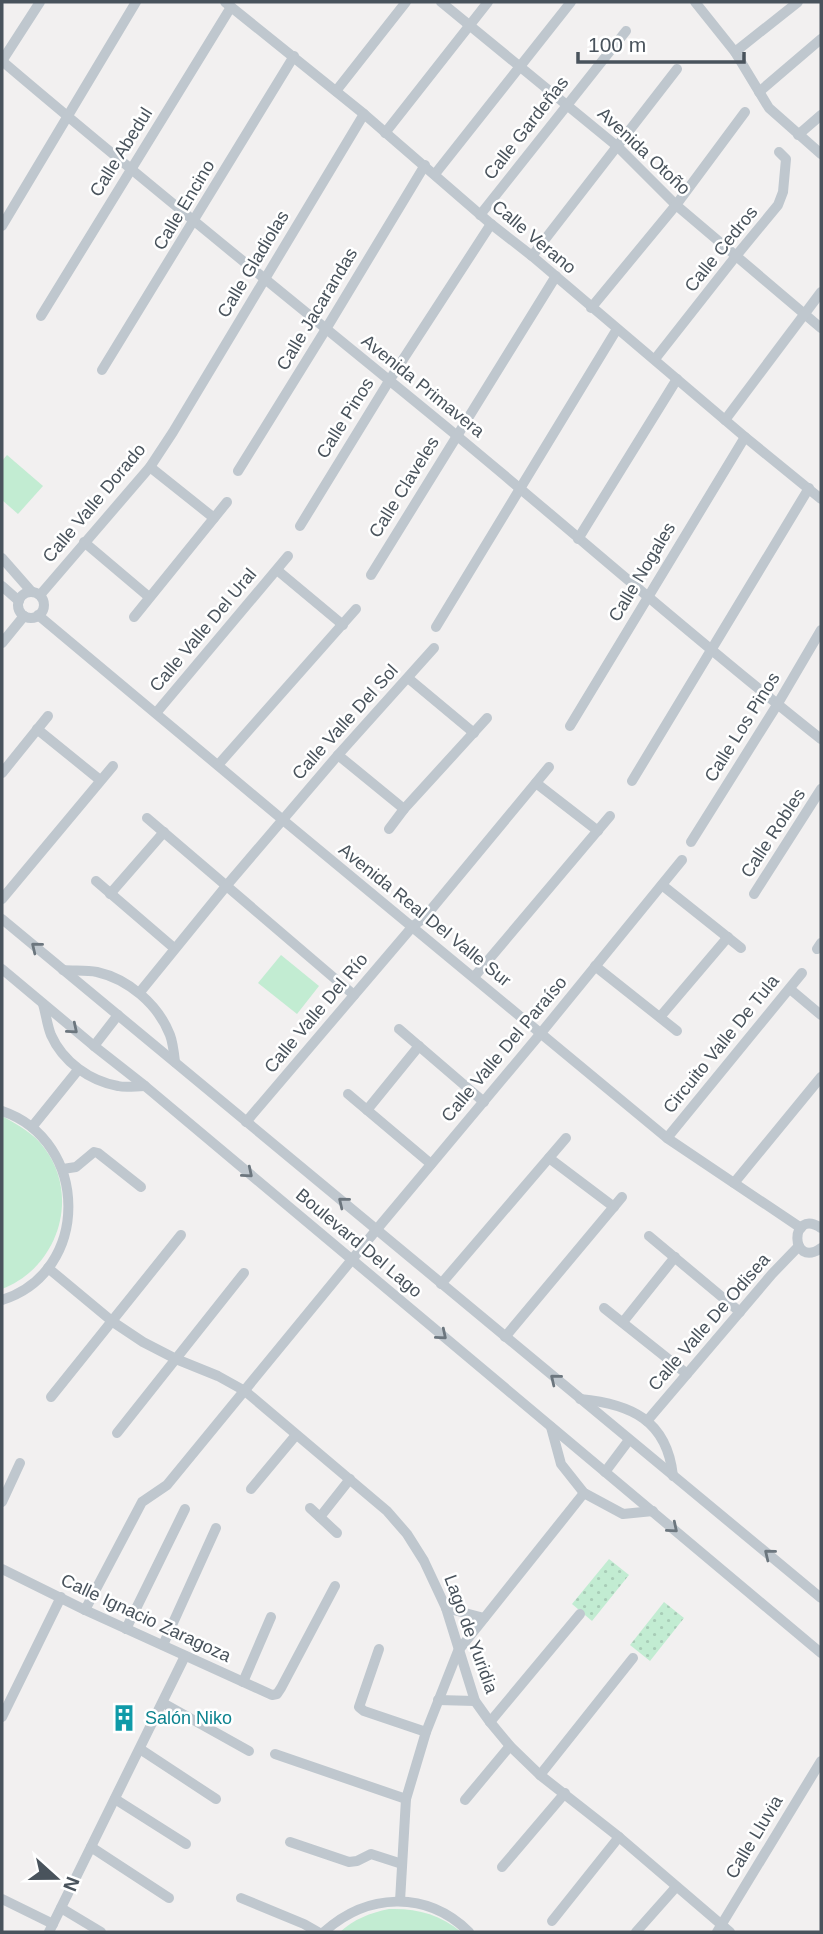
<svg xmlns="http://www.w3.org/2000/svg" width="823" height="1934" font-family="Helvetica,sans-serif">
  <defs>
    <pattern id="grass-dots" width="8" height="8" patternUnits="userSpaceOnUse" patternTransform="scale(1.75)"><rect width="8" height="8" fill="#c2ecd2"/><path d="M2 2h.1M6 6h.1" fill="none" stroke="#a8ccb7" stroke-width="1.8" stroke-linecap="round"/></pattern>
  </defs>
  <rect width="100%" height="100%" fill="#f2f0f0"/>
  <!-- grass -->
  <g fill="url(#grass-dots)">
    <path d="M609,1559l20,16 -37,46 -20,-17z"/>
    <path d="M664,1602l20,16 -34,43 -20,-16z"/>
  </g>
  <!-- green -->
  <g fill="#c2ecd2">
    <path d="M7,455l36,31 -25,28 -16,-14v-39z"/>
    <path d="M281,955l38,31 -22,28 -39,-31z"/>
    <path d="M2,1116c16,9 32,17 43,33 36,49 12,119 -43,140z"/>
    <path d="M389,1909c27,-1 51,5 72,23h-121c14,-13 30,-19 49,-23z"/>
  </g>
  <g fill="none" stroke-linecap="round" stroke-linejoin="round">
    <!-- minor -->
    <g stroke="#bfc7ce" stroke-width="10">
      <path d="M225,2l139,112 127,110 41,32 213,181 76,62"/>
      <path d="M441,2l177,145 58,58 145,123"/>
      <path d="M695,2l40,50 34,56 52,46"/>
      <path d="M735,52l63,-50"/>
      <path d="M2,61c149,127 302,249 454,374 122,101 241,206 365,304"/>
      <path d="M2,61l38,-59"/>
      <path d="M336,91l70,-89"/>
      <path d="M759,92l62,-53"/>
      <path d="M385,133l103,-131"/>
      <path d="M798,135l23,-20"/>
      <path d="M435,174l136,-172"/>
      <path d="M480,215l146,-184"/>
      <path d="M2,226l134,-224"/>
      <path d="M532,256l145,-187"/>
      <path d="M591,308l85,-103 69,-93"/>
      <path d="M41,316l190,-309"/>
      <path d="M655,359l81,-103 42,-51 5,-13 3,-33 -7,-7"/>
      <path d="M102,370l192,-314"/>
      <path d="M725,420l96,-128"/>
      <path d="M150,467l64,51"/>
      <path d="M238,471l88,-142 99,-164"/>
      <path d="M300,526l89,-145 102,-157"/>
      <path d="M578,539l99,-160"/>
      <path d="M84,542l65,55"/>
      <path d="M2,558l29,33"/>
      <path d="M277,570l66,55"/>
      <path d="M371,575l185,-299"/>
      <path d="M2,586l17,15"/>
      <circle cx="31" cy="605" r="13"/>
      <path d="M40,595l110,-128 23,-35 191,-318"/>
      <path d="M38,615l245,205 384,318 134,90"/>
      <path d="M134,617l93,-115"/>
      <path d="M436,627l181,-298"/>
      <path d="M2,643l22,-27"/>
      <path d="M408,678l66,55"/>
      <path d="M156,713l132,-157"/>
      <path d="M570,726l175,-289"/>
      <path d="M37,729l63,51"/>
      <path d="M338,755l66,54"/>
      <path d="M218,765l138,-156"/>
      <path d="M2,773l46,-57"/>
      <path d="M632,781l177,-293"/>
      <path d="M536,783l62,48"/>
      <path d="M147,818l207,177"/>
      <path d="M389,829l15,-20 83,-91"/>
      <path d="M691,842l86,-137 44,-75"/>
      <path d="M96,881l78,67"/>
      <path d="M662,885l79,63"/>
      <path d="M110,894l54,-62"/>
      <path d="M754,894l67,-105"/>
      <path d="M2,899l111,-133"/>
      <path d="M2,919l819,679"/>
      <path d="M817,949l4,-6"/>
      <path d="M595,966l82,65"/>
      <path d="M2,969l92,77 51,40 676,567"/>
      <path d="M63,970c11,1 23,0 34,2 31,7 61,32 73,63 3,8 4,18 5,27"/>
      <path d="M474,977l136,-161"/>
      <path d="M790,989l31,26"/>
      <path d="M140,992l87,-107 111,-130 96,-107"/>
      <path d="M43,1004c3,10 4,21 8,31 12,27 39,46 67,51 8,2 18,0 27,0"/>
      <path d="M660,1017l68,-80"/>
      <path d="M399,1029l85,73"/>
      <path d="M94,1046l24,-31"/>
      <path d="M348,1094l83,70"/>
      <path d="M367,1110l52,-64"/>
      <path d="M2,1111c88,30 89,161 0,189"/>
      <path d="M246,1122l167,-196 11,-8 125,-151"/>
      <path d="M32,1127l46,-57"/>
      <path d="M667,1138l135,-165"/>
      <path d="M549,1158l65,49"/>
      <path d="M63,1169l13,-2 18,-15 4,1 43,34"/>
      <path d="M734,1183l87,-106"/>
      <path d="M821,1228c-32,-21 -31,42 0,20"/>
      <path d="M649,1236l91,76"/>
      <path d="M48,1268l65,54 30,20 33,17 42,17 27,15 142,120 20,23 17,27 22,47 29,93 15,21 20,24 30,29 79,62 111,95"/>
      <path d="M441,1284l125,-146"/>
      <path d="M604,1308l83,66"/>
      <path d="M623,1322l52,-65"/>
      <path d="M505,1337l117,-140"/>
      <path d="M51,1397l130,-162"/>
      <path d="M580,1399c51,5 87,21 93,77"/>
      <path d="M647,1421l125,-147 27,-28"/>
      <path d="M551,1427l10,37 23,29 39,21 30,-3"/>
      <path d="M117,1433l127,-160"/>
      <path d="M605,1472l24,-32"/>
      <path d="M251,1489l45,-54"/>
      <path d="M2,1502l18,-39"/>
      <path d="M310,1508l27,25"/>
      <path d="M320,1517l30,-38"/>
      <path d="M2,1569l83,41 187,85 5,-1 4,-6 54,-102"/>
      <path d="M446,1608l38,10"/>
      <path d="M85,1610l57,-108 25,-17 210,-256 164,-196 141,-173"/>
      <path d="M126,1629l59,-120"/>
      <path d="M163,1645l53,-117"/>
      <path d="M379,1649l-20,58 5,4 62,21"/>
      <path d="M243,1682l28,-65"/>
      <path d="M438,1700l37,1"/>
      <path d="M163,1703l86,48"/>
      <path d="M2,1717l59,-120"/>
      <path d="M490,1722l90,-108"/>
      <path d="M140,1749l76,50"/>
      <path d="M275,1754l131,45"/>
      <path d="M540,1775l93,-117"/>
      <path d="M115,1799l71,45"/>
      <path d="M465,1800l45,-54"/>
      <path d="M290,1842l59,20 8,-1 14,-7 31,10"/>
      <path d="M91,1847l78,51"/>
      <path d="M502,1867l63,-74"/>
      <path d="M241,1898l63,26 14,8"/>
      <path d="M2,1899l51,25"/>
      <path d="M400,1901l6,-102 20,-67 32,-81 126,-158"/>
      <path d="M61,1908l40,24"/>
      <path d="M552,1921l67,-84"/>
      <path d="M49,1932l136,-276"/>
      <path d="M324,1932c43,-39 102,-42 145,0"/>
      <path d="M636,1932l40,-45"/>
      <path d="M717,1932l104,-171"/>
    </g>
  </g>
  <!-- one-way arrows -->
  <defs><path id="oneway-chevron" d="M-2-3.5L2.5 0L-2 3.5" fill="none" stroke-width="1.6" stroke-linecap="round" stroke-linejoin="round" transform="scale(1.75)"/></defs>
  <g stroke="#6c767e">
    <use href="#oneway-chevron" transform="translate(36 947) rotate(-141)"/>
    <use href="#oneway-chevron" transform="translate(73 1029) rotate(40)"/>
    <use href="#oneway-chevron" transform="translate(248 1173) rotate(40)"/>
    <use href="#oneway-chevron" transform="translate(343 1202) rotate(-141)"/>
    <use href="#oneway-chevron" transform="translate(442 1335) rotate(40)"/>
    <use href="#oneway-chevron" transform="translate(555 1379) rotate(-141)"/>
    <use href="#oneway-chevron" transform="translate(673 1528) rotate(40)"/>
    <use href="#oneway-chevron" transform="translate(769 1554) rotate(-141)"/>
  </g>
  <!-- icons -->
  <defs>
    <symbol id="building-bare" viewBox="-9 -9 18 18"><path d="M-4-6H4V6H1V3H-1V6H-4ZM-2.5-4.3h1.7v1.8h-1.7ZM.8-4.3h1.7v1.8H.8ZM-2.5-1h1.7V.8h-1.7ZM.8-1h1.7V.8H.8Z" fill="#0f9aa8" stroke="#fff" stroke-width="2.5" paint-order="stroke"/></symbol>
  </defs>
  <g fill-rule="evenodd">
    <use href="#building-bare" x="105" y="1699" width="38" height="38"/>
  </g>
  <g text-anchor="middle" stroke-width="5" stroke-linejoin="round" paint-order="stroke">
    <!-- street labels -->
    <g font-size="18" fill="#49535c" stroke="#fff">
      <text transform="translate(526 128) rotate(-52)" y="6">Calle Gardeñas</text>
      <text transform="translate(644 151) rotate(43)" y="6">Avenida Otoño</text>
      <text transform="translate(121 152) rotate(-58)" y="6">Calle Abedul</text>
      <text transform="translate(184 205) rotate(-59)" y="6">Calle Encino</text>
      <text transform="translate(534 237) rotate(40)" y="6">Calle Verano</text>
      <text transform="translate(721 249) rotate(-51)" y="6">Calle Cedros</text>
      <text transform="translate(253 264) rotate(-59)" y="6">Calle Gladiolas</text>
      <text transform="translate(317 309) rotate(-59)" y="6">Calle Jacarandas</text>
      <text transform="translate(423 386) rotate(39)" y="6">Avenida Primavera</text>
      <text transform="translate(345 418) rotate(-58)" y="6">Calle Pinos</text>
      <text transform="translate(404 487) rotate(-58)" y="6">Calle Claveles</text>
      <text transform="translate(94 503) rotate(-50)" y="6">Calle Valle Dorado</text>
      <text transform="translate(642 572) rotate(-59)" y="6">Calle Nogales</text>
      <text transform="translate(203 630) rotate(-50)" y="6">Calle Valle Del Ural</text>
      <text transform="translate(345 722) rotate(-48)" y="6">Calle Valle Del Sol</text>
      <text transform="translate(742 727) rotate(-58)" y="6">Calle Los Pinos</text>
      <text transform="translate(773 833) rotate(-57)" y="6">Calle Robles</text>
      <text transform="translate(425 915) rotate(39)" y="6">Avenida Real Del Valle Sur</text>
      <text transform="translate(316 1013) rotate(-50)" y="6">Calle Valle Del Río</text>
      <text transform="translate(721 1044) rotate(-51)" y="6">Circuito Valle De Tula</text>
      <text transform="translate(504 1049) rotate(-50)" y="6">Calle Valle Del Paraíso</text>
      <text transform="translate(359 1243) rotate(40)" y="6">Boulevard Del Lago</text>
      <text transform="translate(709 1322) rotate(-49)" y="6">Calle Valle De Odisea</text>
      <text transform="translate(146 1618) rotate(25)" y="6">Calle Ignacio Zaragoza</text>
      <text transform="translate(471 1634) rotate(70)" y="6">Lago de Yuridia</text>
      <text transform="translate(754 1837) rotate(-59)" y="6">Calle Lluvia</text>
    </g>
    <!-- culture labels -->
    <g font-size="18" fill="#0d838f" stroke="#fff" text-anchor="start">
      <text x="145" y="1724">Salón Niko</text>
    </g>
  </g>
  <!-- border -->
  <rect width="823" height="1934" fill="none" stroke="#49535c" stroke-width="7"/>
  <!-- north arrow -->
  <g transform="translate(56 1878) rotate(111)" stroke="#ffffff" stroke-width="5" paint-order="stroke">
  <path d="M0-5L12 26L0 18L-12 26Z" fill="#49535c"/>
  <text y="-10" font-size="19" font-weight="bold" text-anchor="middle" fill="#49535c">N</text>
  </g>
  <!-- scale -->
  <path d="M578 52v10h166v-10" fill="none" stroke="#49535c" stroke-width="3.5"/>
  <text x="588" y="52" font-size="21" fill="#49535c" stroke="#ffffff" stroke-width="5" paint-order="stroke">100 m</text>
</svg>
